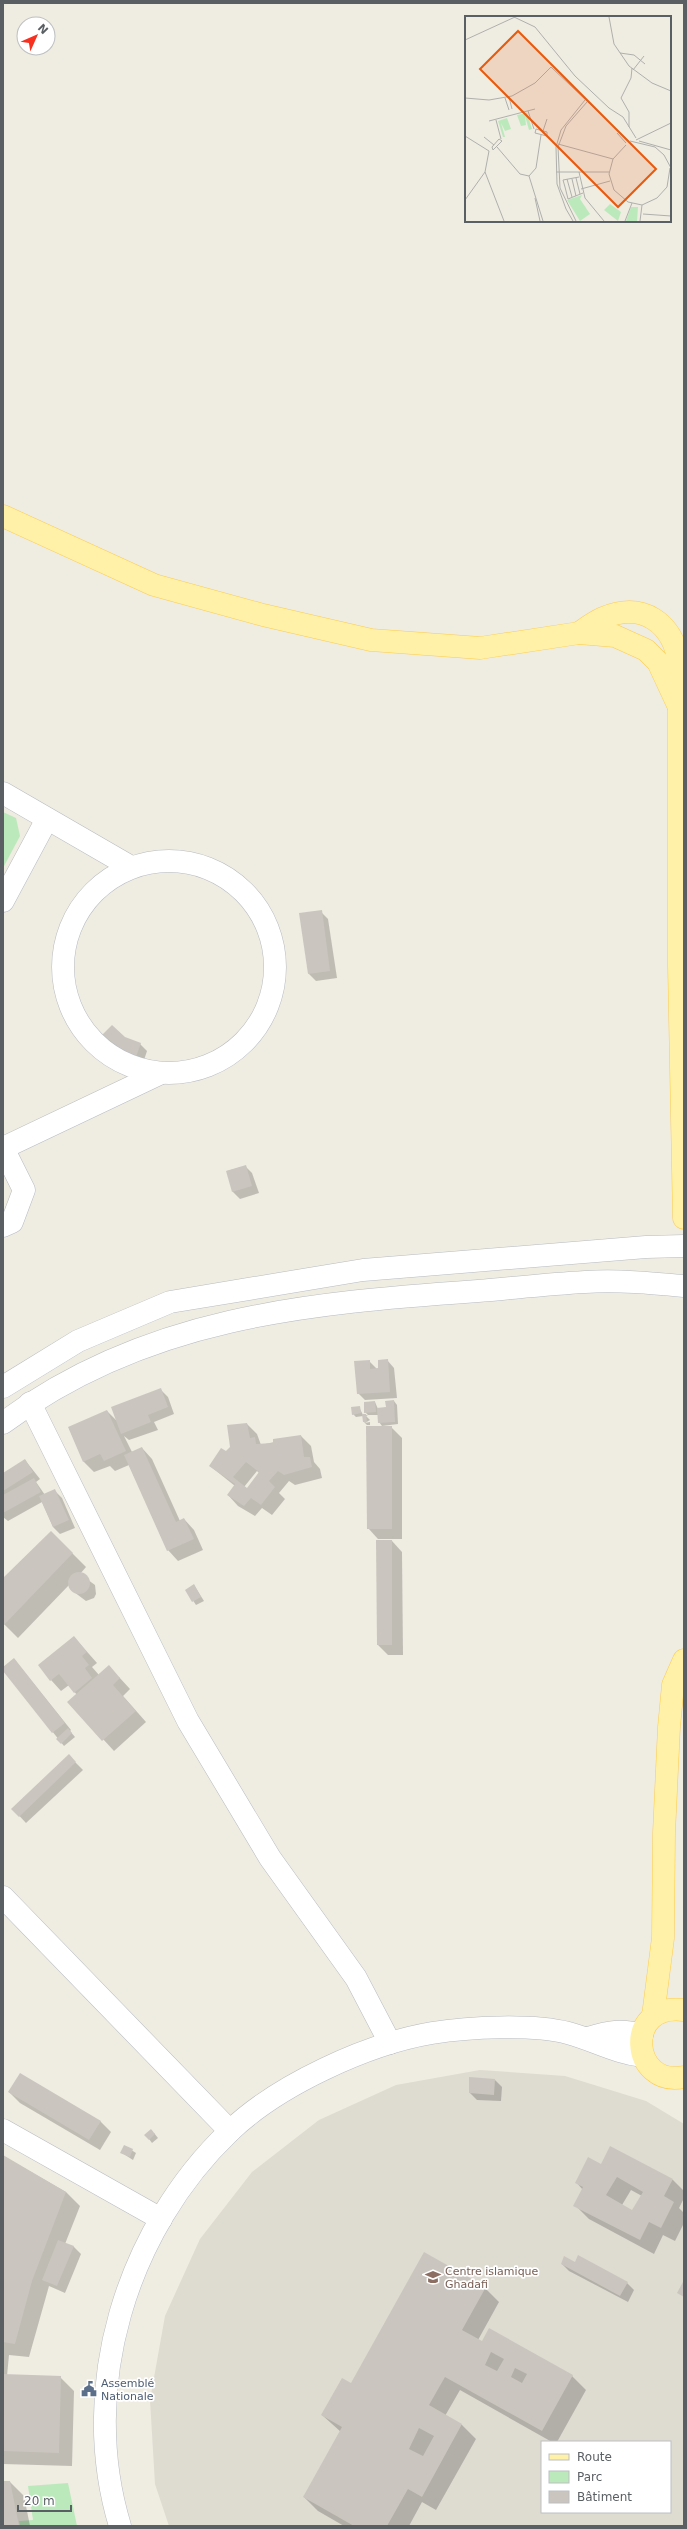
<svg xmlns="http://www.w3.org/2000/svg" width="687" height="2529" font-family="'DejaVu Sans',sans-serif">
  <rect width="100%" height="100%" fill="#efece2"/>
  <!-- education -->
  <path fill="#dedbd1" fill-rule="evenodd" d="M480,2070l85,6 81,25 38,23v402h-515l-14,-42 -5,-84 15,-84 35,-77 52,-67 67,-52 77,-35zM542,2442h128v70h-128z"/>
  <!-- green -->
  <g fill="#bce9bc">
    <path d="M3,812l13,6 4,18 -17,32z"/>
    <path d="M68,2483l9,43h-57l-1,-5 14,-1 -5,-34z"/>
  </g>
  <!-- shadow -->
  <g fill="#0003" fill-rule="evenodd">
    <path d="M321,912l7,7 9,59 -21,3 -7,-7z"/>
    <path d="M100,1038h25l15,6 7,7 -5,15 -18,-8z"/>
    <path d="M245,1166l7,7 7,20 -19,6 -7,-7 -6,-21z"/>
    <path d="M387,1360l7,8 3,30 -32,2 -7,-7 11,-32 8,8z"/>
    <path d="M161,1390l7,7 6,17 -20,8 4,8 -29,10 -5,-4 8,16 10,-4 10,11 28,62 4,-2 10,11 9,20 -25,11 -10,-11 -39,-85 -14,6 -5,-5 -16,6 -10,-10 -15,-34 38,-17 10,10z"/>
    <path d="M394,1401l3,4 1,19 -16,2 -3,-4v-7h-11l-3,-3 10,-10 3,7 9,-1z"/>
    <path d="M359,1407l4,8h5l-2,1 4,4 -5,3 5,-1v3h-3l-3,-3 -1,-6 -7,1 -3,-3z"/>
    <path d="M247,1424l10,10 4,11 40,-9 10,10 3,16 6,7 2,9 -27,7 -6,-4 -10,12 6,6 -13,16 -10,-7 -7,8 -17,-10 -10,-11 7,-9 -25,-20 21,-19zM257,1471l2,2 -11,17 -4,-3z"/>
    <path d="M391,1427l11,11v101h-24l-10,-11z"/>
    <path d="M25,1460l15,19 -4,3 9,13 10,-4 7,7 13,30 -15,6 -7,-7 -11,-25 -34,19 -5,-4v-43z"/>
    <path d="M51,1532l35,35 -6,7 15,11 1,9 -2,4 -8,3 -16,-12 -1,-4 -51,53 -15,-15v-44z"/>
    <path d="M392,1541l10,11 1,103h-15l-10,-10z"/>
    <path d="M194,1585l10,16 -8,4 -10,-15z"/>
    <path d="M74,1637l23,26 -5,4 7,8 20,2 11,12 -7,7 23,26 -32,29 -45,-49 8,-7 -8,-10 -8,6 -10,-11z"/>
    <path d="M14,1659l57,71 -1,1 5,6 -11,9 -61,-76z"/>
    <path d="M69,1756l14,14 -57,53 -13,-14z"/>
    <path d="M495,2080l7,7 -1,14 -24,-1 -7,-7z"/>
    <path d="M9,2092l91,29 11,11 -11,18 -80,-47z"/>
    <path d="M154,2133l4,5 -6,5 -3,-4z"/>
    <path d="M125,2146l11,7 -3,7 -11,-7z"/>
    <path d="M3,2156l63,36 14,14 -15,38 9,3 7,7 -16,39 -16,-7 -20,71 -20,-2 -2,21 53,1 14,14 -2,75 -69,-2z"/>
    <path d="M602,2165l71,15 11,11v7l-5,10 5,5v10l-9,18 -12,-6 -9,19 -65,-35 -14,-14 8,-15 -7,-8zM631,2190l11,6 -10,16 -10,-7z"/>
    <path d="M576,2263l51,20 7,7 -6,12 -59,-31 -7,-7z"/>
    <path d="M485,2288l14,14 -21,38 94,36 14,14 -29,52h-5l-92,-52 -15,26 17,9 14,14 -40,71 -14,-8 -13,24h-65l-26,-15 -14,-14 37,-65 -19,-17 29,-31z"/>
    <path d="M3,2482h7l14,14 6,30h-27z"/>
  </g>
  <!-- building -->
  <g fill="#cac6bf" fill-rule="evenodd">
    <path d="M322,910l8,61 -22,3 -9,-61z"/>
    <path d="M112,1025l13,12 16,6 -6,17 -19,-9 -17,-13z"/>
    <path d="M246,1165l6,21 -20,6 -6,-21z"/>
    <path d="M388,1359l2,33 -33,2 -3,-33 16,-1v9l8,-1v-8z"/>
    <path d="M161,1388l7,19 -20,8 3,7 -30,12 -10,-27z"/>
    <path d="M394,1400l1,22 -17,1 -1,-15 9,-1 -1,-6z"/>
    <path d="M375,1401l1,11 -12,1v-11z"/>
    <path d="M360,1406l1,7 -9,2 -1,-8z"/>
    <path d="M107,1410l19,41 -22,10 -4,-7 -17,8 -15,-35z"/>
    <path d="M362,1414h4l1,8h-4z"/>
    <path d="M247,1423l3,15 5,-1 1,7 17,-1v-4l28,-4 3,22h6l2,10 -28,8 -6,-4 -9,10 6,6 -14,18 -10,-7 -7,8 -17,-11 8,-11 -26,-18 12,-18 5,3 4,-4 -3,-22zM246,1462l13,10 -12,16 -14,-11z"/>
    <path d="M366,1426h26v103h-25z"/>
    <path d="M142,1447l34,75 8,-4 10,21 -27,12 -43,-96z"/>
    <path d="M25,1459l8,13 -30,19v-18z"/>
    <path d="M34,1478l7,14 -38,21v-18z"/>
    <path d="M55,1489l14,31 -16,7 -14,-31z"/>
    <path d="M51,1531l22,22 -70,73v-48z"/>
    <path d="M376,1540h16v105h-15z"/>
    <circle cx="79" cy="1583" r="11"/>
    <path d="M194,1584l7,13 -9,5 -7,-12z"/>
    <path d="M74,1636l13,16 -5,4 7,9 -4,3 7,10 -18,15 -15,-19 -9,7 -12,-16z"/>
    <path d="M14,1658l51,65 -13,10 -49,-62v-4z"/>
    <path d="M109,1665l11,13 -7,7 23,26 -34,30 -35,-39z"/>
    <path d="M68,1728l4,5 -11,11 -5,-5z"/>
    <path d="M69,1754l7,8 -57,55 -8,-8z"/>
    <path d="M20,2073l81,48 -12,19 -81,-48z"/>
    <path d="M469,2077l26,2 -1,16 -25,-2z"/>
    <path d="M151,2129l4,5 -6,6 -5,-5z"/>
    <path d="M124,2145l9,4 -3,8 -10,-4z"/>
    <path d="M610,2146l63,33 -9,17 10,6 -13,26 -12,-6 -9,18 -67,-34 10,-19 -8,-4 13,-26 13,7zM617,2177l26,15 -11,18 -26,-15z"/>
    <path d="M3,2155l63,37 -34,89 -17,63 -12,-2z"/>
    <path d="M58,2240l16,6 -17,40 -15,-6z"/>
    <path d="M424,2252l62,35 -24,43 20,11 7,-13 84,47 -31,56 -97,-54 -16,28 33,19 -40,73 -14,-8 -21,37h-33l-51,-29 39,-70 -21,-12 21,-37 9,5zM491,2352l13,7 -7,12 -12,-6zM515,2368l12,6 -5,9 -11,-6zM419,2428l15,8 -11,20 -14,-7z"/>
    <path d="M578,2255l50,27 -8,14 -59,-32 3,-8 11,6z"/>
    <path d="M684,2280v17l-7,-4z"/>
    <path d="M3,2374l58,2 -2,77 -56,-2z"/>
    <path d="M3,2481h7l9,45h-16z"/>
  </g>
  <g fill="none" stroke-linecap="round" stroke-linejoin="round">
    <defs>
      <g id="minor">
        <path d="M3,793l128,74"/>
        <circle cx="169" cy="967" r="106"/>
        <path d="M3,901l44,-82"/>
        <path d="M3,1148l158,-75"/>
        <path d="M3,1148l21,42 -12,32 -9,4"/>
        <path d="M3,1387l75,-46 92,-39 193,-32 283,-23 38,-1"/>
        <path d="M30,1403l158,318 82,137 86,120 34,65"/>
        <path d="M3,1423c142,-106 305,-120 475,-132 36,-3 71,-7 107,-9 33,-2 66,1 99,4"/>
        <path d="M3,1897l227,234"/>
        <path d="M588,2038c20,-6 34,-9 54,-3"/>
        <path d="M3,2130l158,89"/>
        <path d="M120,2526c-42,-138 6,-296 110,-395 48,-46 137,-87 202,-98 37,-6 101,-9 136,0 26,7 48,20 75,23"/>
      </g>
      <g id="major">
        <path d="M3,516l151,69 109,30 108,25 109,8 99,-15 36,3 31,14 12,12 20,43"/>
        <path d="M579,633c7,-5 15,-11 24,-15 40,-17 70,5 76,45v303l5,252"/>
        <path d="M684,2010c-61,-8 -53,78 0,67"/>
        <path d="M653,2016l10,-78 1,-105 5,-106 4,-42 11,-25"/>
      </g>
    </defs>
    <!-- minor casing -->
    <use href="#minor" stroke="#b7bbc0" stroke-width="23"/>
    <!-- major casing -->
    <use href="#major" stroke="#fdcc4d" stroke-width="23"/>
    <!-- minor -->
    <use href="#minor" stroke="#fff" stroke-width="22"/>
    <!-- major -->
    <use href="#major" stroke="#fff1a7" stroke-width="22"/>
  </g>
  <!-- icons -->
  <defs>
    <symbol id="university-bare" viewBox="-9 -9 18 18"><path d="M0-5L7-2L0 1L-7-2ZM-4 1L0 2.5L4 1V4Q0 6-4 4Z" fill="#8d6e63" stroke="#fff" stroke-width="2.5" paint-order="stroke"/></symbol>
    <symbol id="civic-bare" viewBox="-9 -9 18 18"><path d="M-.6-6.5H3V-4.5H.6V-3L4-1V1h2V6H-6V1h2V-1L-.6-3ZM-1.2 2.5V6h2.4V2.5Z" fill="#5c6f8a" stroke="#fff" stroke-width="2.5" paint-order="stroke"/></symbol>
  </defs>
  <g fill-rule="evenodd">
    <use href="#university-bare" x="422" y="2266" width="22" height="22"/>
    <use href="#civic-bare" x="78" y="2378" width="22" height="22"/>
  </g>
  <g text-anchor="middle" stroke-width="3.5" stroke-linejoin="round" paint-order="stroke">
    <!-- education labels -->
    <g font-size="11" fill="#785e54" stroke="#fff" text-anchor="start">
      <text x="445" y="2275">Centre islamique<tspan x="445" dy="13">Ghadafi</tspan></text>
    </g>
    <!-- service labels -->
    <g font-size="11" fill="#4e5e75" stroke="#fff" text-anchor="start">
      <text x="101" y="2387">Assemblé<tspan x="101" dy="13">Nationale</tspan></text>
    </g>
  </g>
  <!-- overview -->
  <g transform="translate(465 16)">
    <rect width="206" height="206" fill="#efece2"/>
    <path d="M62,97l5,16 -3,1 -4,-14 1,9 -5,1 -4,-11zM42,102l4,11 -6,2 -4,-8 4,14h-2l-5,-16zM117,179l-2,4 10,15 -10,7 -13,-21zM145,188l11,8 -3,9 -14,-11zM166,191h7l-1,14h-11z" fill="#bce9bc"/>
    <path fill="none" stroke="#afb0ac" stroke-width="1" d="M49,1l21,10 40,49 34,32 14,9 13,21M144,1l5,27 15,22 23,17 19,8M0,24l50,-23M155,37l14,2 11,9M168,54l11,-14M44,81l3,12M0,82l24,2 23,-4 23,-13 16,-16 78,74M40,82l4,12M63,95l6,18M31,104l5,19M24,105l46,-12M164,111v-15l-8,-14 10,-20 1,-10M71,113l11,3v4l-12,-3zM78,115l4,-12M152,117l9,10M0,120l24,15 -4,21M19,121l10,8M34,123l3,2 -9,9 -1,-3zM171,124l35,-17M165,125l25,6 9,8 7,13M174,125l32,9M93,128l55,15M161,129l-13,14 -4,15 5,16 14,12 14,3 15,-7 10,-11 3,-19M32,131l23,27 9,2 7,-8 5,-33M91,156h53M114,156l6,26 19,23M64,160l14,45M114,161l-16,3 2,7 3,12 15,-6M111,162l4,16M102,163l5,18M107,163l4,17M116,173l29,-8M70,182l5,23M0,184l20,-28 19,49M178,198l28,2M108,205l-7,-12 -9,-25 -1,-37 5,-17 24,-30M111,205l-16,-33 -2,-41 8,-21 21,-24M160,205l7,-18M175,205l2,-16"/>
    <path fill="#e8590c" fill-opacity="0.15" stroke="#e8590c" stroke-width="2" d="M53,15l138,138 -38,38 -138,-138z"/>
    <rect width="206" height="206" fill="none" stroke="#5a5f64" stroke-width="2"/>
  </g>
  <!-- border -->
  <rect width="687" height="2529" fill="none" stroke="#5a5f64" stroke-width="8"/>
  <!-- legend -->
  <rect x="541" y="2441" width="130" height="72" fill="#ffffff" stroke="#bdbfc1"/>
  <rect x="549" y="2454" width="20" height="6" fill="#fff1a7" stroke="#bdbfc1"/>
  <text x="577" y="2461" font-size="12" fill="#5a5f64">Route</text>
  <rect x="549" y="2471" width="20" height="12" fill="#bce9bc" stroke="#bdbfc1"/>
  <text x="577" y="2481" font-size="12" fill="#5a5f64">Parc</text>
  <rect x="549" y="2491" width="20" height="12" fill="#cac6bf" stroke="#bdbfc1"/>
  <text x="577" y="2501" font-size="12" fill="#5a5f64">Bâtiment</text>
  <!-- north arrow -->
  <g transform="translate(36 36) rotate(45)"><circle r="19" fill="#ffffff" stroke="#bdbfc1"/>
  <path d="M0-3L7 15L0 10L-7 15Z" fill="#f8301f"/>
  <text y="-6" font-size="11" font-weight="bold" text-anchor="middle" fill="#5a5f64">N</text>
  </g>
  <!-- scale -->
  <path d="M18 2505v6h53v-6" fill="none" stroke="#5a5f64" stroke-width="2"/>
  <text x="24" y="2505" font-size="12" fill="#5a5f64" stroke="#ffffff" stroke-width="3" paint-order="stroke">20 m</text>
</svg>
